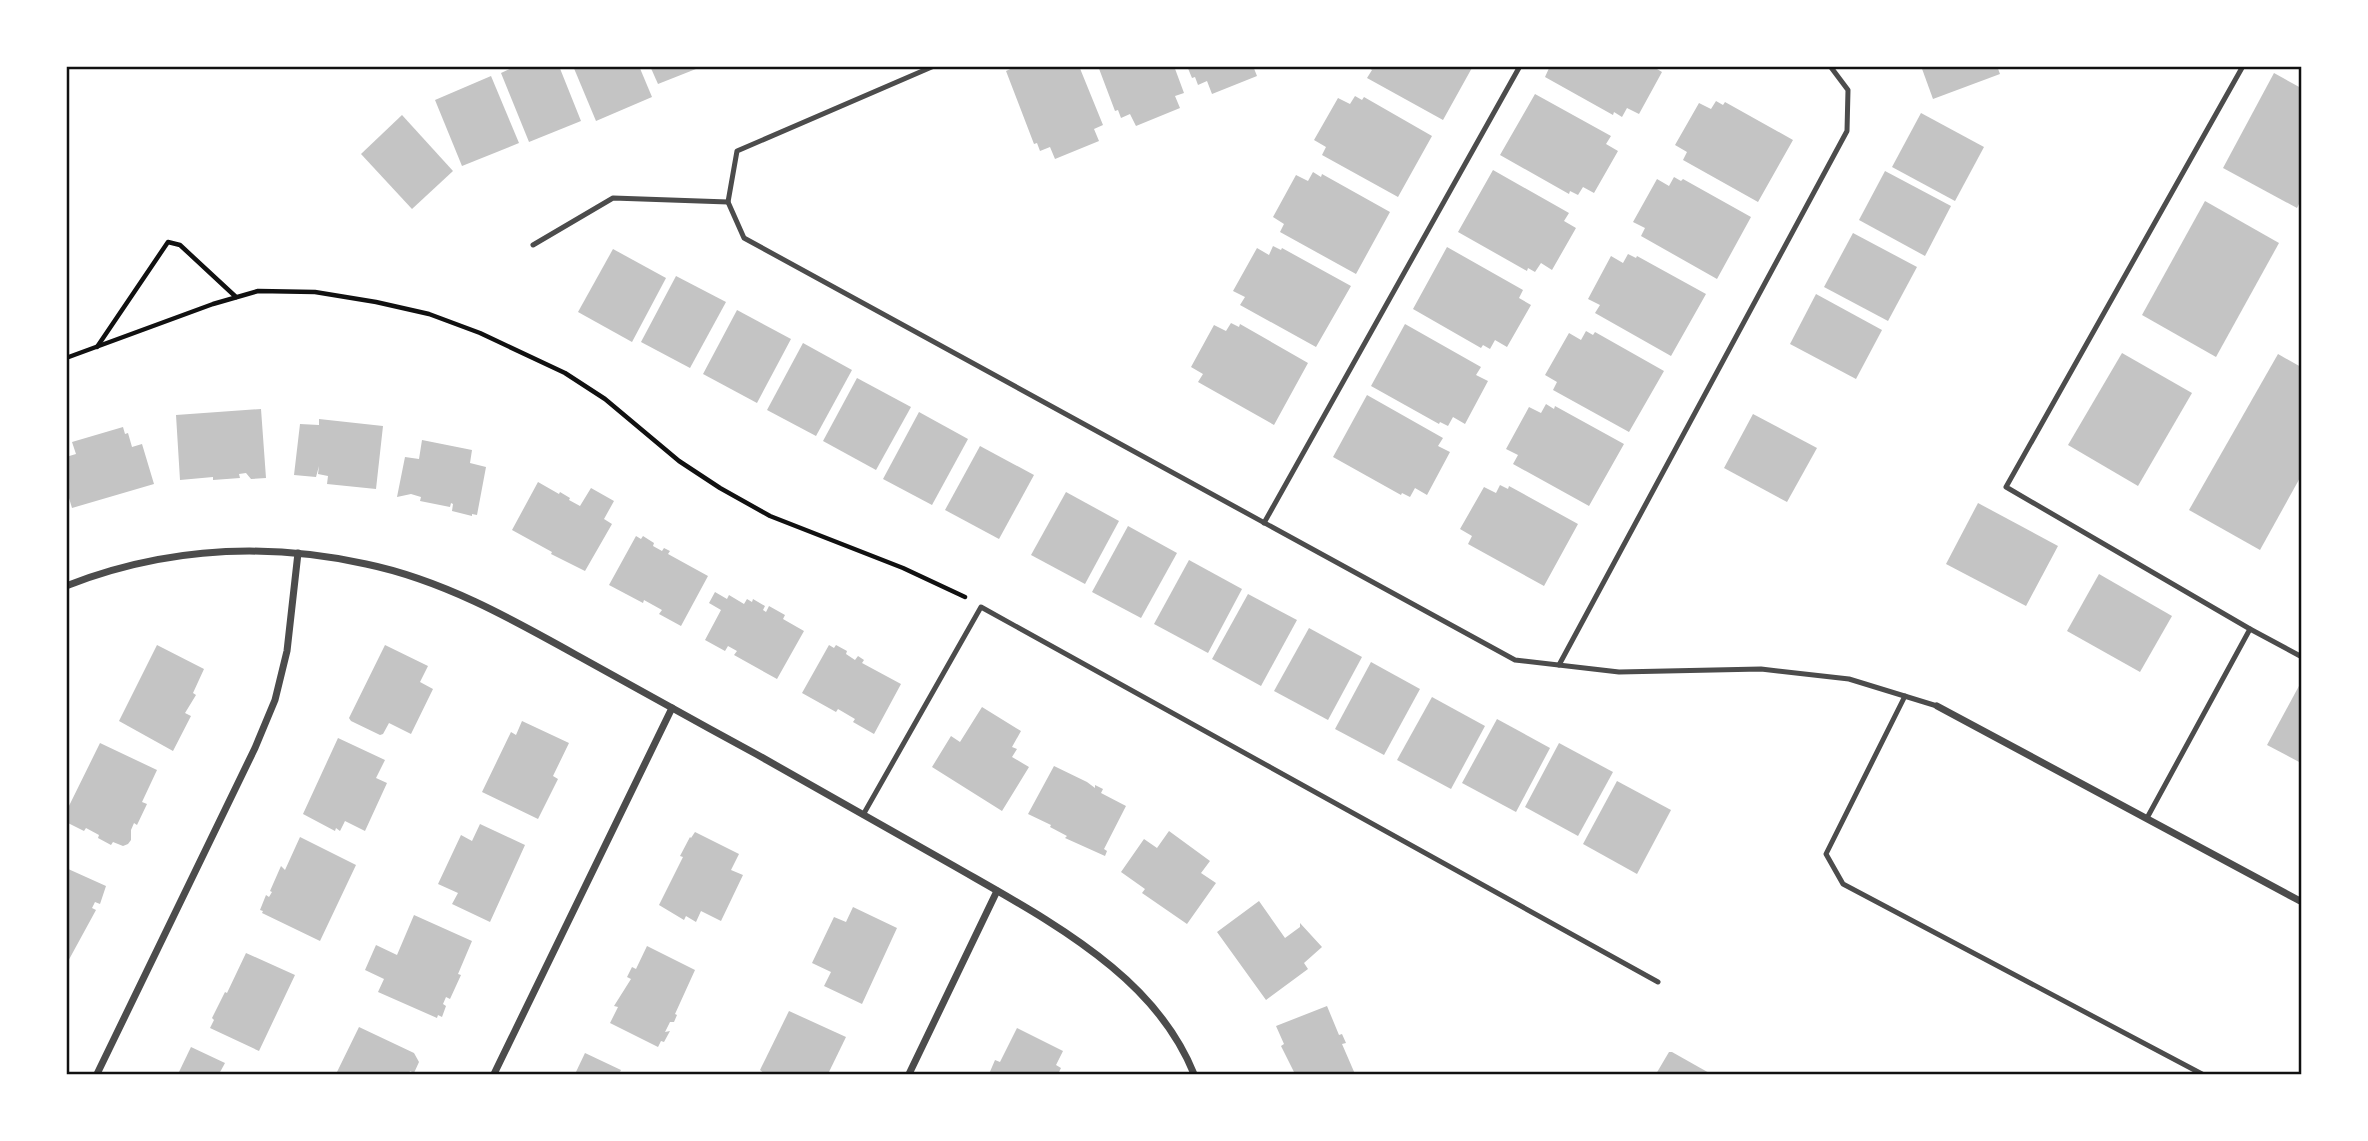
<svg xmlns="http://www.w3.org/2000/svg" width="2368" height="1141" font-family="'Exo 2',sans-serif">
  <rect width="100%" height="100%" fill="#fff"/>
  <!-- building -->
  <g fill="#c4c4c4">
    <path d="M516,66h43l22,55 -52,21 -28,-69z"/>
    <path d="M573,66h66l13,31 -56,24z"/>
    <path d="M650,66h51v1l-43,17z"/>
    <path d="M1017,66h62l24,59 -9,4 5,12 -44,18 -5,-12 -10,4 -3,-8 -3,1 -28,-73z"/>
    <path d="M1098,66h76l10,27 -9,3 5,12 -44,18 -6,-12 -9,4 -3,-8 -3,1z"/>
    <path d="M1187,66h66l4,10 -45,18 -5,-13 -9,4 -3,-8 -3,1z"/>
    <path d="M1366,66h107l-30,54 -76,-42 5,-8z"/>
    <path d="M1550,66h102l10,6 -23,42 -12,-6 -5,9 -8,-5 -1,3 -68,-38z"/>
    <path d="M1921,66h76l3,8 -67,25z"/>
    <path d="M2274,73l27,15v112l-4,8 -74,-40z"/>
    <path d="M491,76l28,67 -57,23 -27,-66z"/>
    <path d="M1535,94l76,42 -5,8 12,7 -24,42 -11,-6 -5,8 -8,-4 -1,3 -69,-39z"/>
    <path d="M1355,96l7,4 2,-3 68,39 -34,61 -76,-42 4,-8 -12,-7 24,-42 12,6z"/>
    <path d="M1716,101l7,4 2,-3 68,38 -35,62 -75,-42 4,-8 -12,-7 24,-42 12,6z"/>
    <path d="M1921,113l63,34 -29,54 -63,-34z"/>
    <path d="M402,115l51,56 -41,38 -51,-55z"/>
    <path d="M1493,170l76,43 -5,8 12,7 -24,42 -11,-7 -6,9 -7,-4 -1,3 -69,-39z"/>
    <path d="M1885,171l66,35 -26,50 -66,-36z"/>
    <path d="M1313,172l8,5 1,-3 68,38 -34,62 -76,-42 4,-8 -11,-7 23,-42 12,6z"/>
    <path d="M1674,177l7,4 2,-2 68,38 -34,62 -76,-43 4,-8 -12,-6 24,-43 12,7z"/>
    <path d="M2205,201l74,42 -63,114 -74,-42z"/>
    <path d="M1853,233l64,34 -29,54 -64,-34z"/>
    <path d="M1273,246l8,4 1,-2 69,38 -35,61 -76,-42 5,-8 -12,-6 24,-43 12,7z"/>
    <path d="M1447,247l76,43 -4,8 12,7 -24,42 -12,-7 -5,9 -7,-4 -2,3 -68,-39z"/>
    <path d="M613,249l53,29 -34,64 -54,-30z"/>
    <path d="M1628,254l8,4 1,-2 69,38 -35,62 -76,-43 5,-8 -12,-6 23,-43 12,7z"/>
    <path d="M676,276l50,26 -36,66 -49,-26z"/>
    <path d="M1816,294l66,36 -26,49 -66,-35z"/>
    <path d="M737,310l54,29 -34,64 -54,-29z"/>
    <path d="M1231,323l8,4 1,-3 68,39 -34,62 -76,-43 5,-8 -12,-7 23,-42 12,6z"/>
    <path d="M1405,324l76,43 -5,8 12,6 -23,43 -12,-7 -5,9 -8,-4 -1,2 -68,-38z"/>
    <path d="M1586,331l7,4 2,-3 69,39 -35,61 -76,-42 4,-8 -12,-7 24,-42 12,7z"/>
    <path d="M803,343l49,27 -36,66 -49,-26z"/>
    <path d="M2122,353l70,40 -54,93 -70,-41z"/>
    <path d="M2278,354l23,13v109l-41,74 -71,-40z"/>
    <path d="M857,378l54,29 -35,63 -53,-29z"/>
    <path d="M1367,395l76,43 -5,8 12,6 -23,43 -12,-7 -5,9 -8,-4 -1,2 -68,-38z"/>
    <path d="M1546,404l8,5 1,-3 69,38 -35,62 -76,-42 5,-9 -12,-6 23,-42 12,6z"/>
    <path d="M261,409l5,69 -15,1 -5,-6 -7,1 1,4 -27,2v-3l-33,3 -4,-65z"/>
    <path d="M919,412l49,27 -36,66 -49,-26z"/>
    <path d="M1753,414l64,34 -30,54 -63,-34z"/>
    <path d="M319,419l64,7 -7,63 -49,-5 1,-8 -10,-2 1,-8 -3,11 -22,-2 6,-51 19,1z"/>
    <path d="M123,427l2,7 3,-1 4,14 10,-3 12,40 -82,24 -6,-20v-31l10,-3 -4,-12z"/>
    <path d="M422,440l50,10 -2,13 16,4 -9,48 -5,-1v2l-20,-5 1,-7 -2,-1 -1,4 -30,-6 1,-4 -10,-3 -14,3 8,-40 14,2z"/>
    <path d="M980,446l54,29 -35,64 -54,-29z"/>
    <path d="M538,482l21,12 1,-2 10,6 -1,2 11,6 11,-18 23,13 -10,18 8,5 -27,47 -34,-17 1,-2 -40,-22z"/>
    <path d="M1500,485l8,4 1,-3 69,38 -34,62 -76,-42 4,-8 -12,-7 24,-42 12,6z"/>
    <path d="M1066,492l53,29 -34,63 -54,-29z"/>
    <path d="M1978,503l80,43 -32,60 -80,-42z"/>
    <path d="M1128,526l49,27 -36,65 -49,-26z"/>
    <path d="M636,536l5,3 2,-3 11,7 -1,3 9,5 2,-3 6,3 -2,3 40,22 -27,50 -22,-12 3,-4 -18,-10 -1,3 -34,-18z"/>
    <path d="M1189,560l53,29 -34,64 -54,-29z"/>
    <path d="M2099,574l73,42 -32,56 -73,-41z"/>
    <path d="M715,592l12,7 2,-4 15,9 3,-5 5,3 1,-3 12,7 -2,4 3,2 3,-6 16,9 -2,4 21,12 -27,48 -43,-24 3,-4 -9,-5 -3,5 -20,-11 16,-30 -12,-7z"/>
    <path d="M1248,594l49,26 -36,66 -49,-27z"/>
    <path d="M1309,628l53,29 -34,63 -54,-29z"/>
    <path d="M157,645l47,24 -11,24 3,2 -11,18 6,3 -18,35 -54,-30z"/>
    <path d="M385,645l43,21 -8,16 13,7 -22,45 -22,-11 -6,11 -3,1 -29,-14 -2,-3z"/>
    <path d="M829,645l5,3 2,-3 11,6 -1,3 9,6 3,-4 6,4 -2,3 39,21 -27,50 -21,-12 2,-3 -17,-10 -2,3 -34,-19z"/>
    <path d="M1371,662l49,27 -36,66 -49,-26z"/>
    <path d="M2300,684l1,1v78l-34,-18z"/>
    <path d="M1432,697l53,29 -34,63 -54,-29z"/>
    <path d="M982,707l39,24 -9,16 5,2 -5,8 17,10 -27,44 -70,-44 19,-31 9,6z"/>
    <path d="M1497,719l53,29 -34,64 -54,-29z"/>
    <path d="M522,721l47,22 -16,33 5,3 -20,40 -56,-27 29,-60 5,3z"/>
    <path d="M338,738l47,22 -9,18 11,5 -22,48 -20,-10 -5,10 -4,-3 -1,3 -32,-17z"/>
    <path d="M100,743l57,27 -15,32 5,2 -10,21 -3,-2 -3,7v10l-3,4 -5,2 -10,-4 -2,3 -13,-7 1,-3 -13,-7 -2,3 -18,-9v-10z"/>
    <path d="M1559,743l54,29 -35,64 -53,-29z"/>
    <path d="M1054,766l33,16 8,6v-3l8,4 -2,4 25,13 -22,43 3,2 -2,5 -40,-18 2,-2 -17,-9 1,-2 -23,-11z"/>
    <path d="M1617,781l54,29 -34,64 -54,-30z"/>
    <path d="M480,824l45,21 -35,77 -38,-18 6,-11 -20,-9 23,-49 11,6z"/>
    <path d="M1169,831l41,30 -9,12 15,10 -29,41 -45,-31 3,-4 -24,-17 23,-33 13,9z"/>
    <path d="M695,832l44,22 -8,16 12,5 -22,46 -20,-10 -5,11 -10,-6 -2,4 -25,-15 24,-48 -3,-1 10,-19 1,1z"/>
    <path d="M300,837l56,28 -36,76 -58,-28 1,-2 -3,-1 6,-15 3,2 3,-5 -2,-1 11,-25 4,4z"/>
    <path d="M66,868l40,18 -6,18 -5,-2 -3,6 4,2 -30,55z"/>
    <path d="M1259,901l26,37 15,-11v-4l22,24 -18,16 4,6 -42,31 -49,-68z"/>
    <path d="M853,907l44,21 -35,76 -38,-18 7,-14 -19,-9 22,-46 12,5z"/>
    <path d="M414,915l58,26 -14,33 3,1 -11,24 -4,-2 -3,7 3,2 -4,11 -4,-2 -1,3 -59,-26 6,-13 -19,-9 11,-25 21,10z"/>
    <path d="M647,946l48,24 -20,44 2,1 -3,7h-4l-5,10 5,-1 -6,11 -3,-1 -3,6 -48,-24 8,-16 -4,-1 17,-27 -4,-2 5,-10 4,2z"/>
    <path d="M246,953l49,22 -36,76 -49,-23 4,-8 -2,-2 13,-26 2,1z"/>
    <path d="M1327,1006l12,29 3,-1 4,9 -4,1 13,30h-60l-14,-28 3,-2 -8,-18z"/>
    <path d="M789,1011l57,26 -18,37h-63l-5,-4z"/>
    <path d="M359,1027l55,26 5,9 -5,11 -4,-2 -1,3h-73z"/>
    <path d="M1017,1028l46,23 -7,14 5,3 -3,6h-69l6,-14 5,2z"/>
    <path d="M191,1047l34,16 -6,11h-41z"/>
    <path d="M1669,1052h3l39,22h-55z"/>
    <path d="M585,1053l36,17 -2,4h-44z"/>
  </g>
  <g fill="none" stroke-linecap="round" stroke-linejoin="round">
    <!-- path -->
    <g stroke="#111" stroke-width="4.5">
      <path d="M97,347l71,-105 12,3 56,52"/>
      <path d="M66,358l147,-54 45,-13 57,1 61,10 53,12 51,19 85,40 40,26 74,62 41,27 50,28 133,52 62,29"/>
    </g>
    <!-- service -->
    <g stroke="#4c4c4c" stroke-width="5">
      <path d="M934,66l-197,85 -9,51 16,36 771,422 104,12 142,-3 88,10 88,27"/>
      <path d="M533,245l80,-47 115,4"/>
      <path d="M1264,523l256,-457"/>
      <path d="M2250,629l52,28"/>
      <path d="M1559,665l288,-534 1,-41 -18,-24"/>
      <path d="M1905,696l-79,158 17,30 359,190"/>
      <path d="M863,815l118,-208 677,375"/>
      <path d="M2147,818l103,-189 -244,-142 237,-421"/>
    </g>
    <!-- minor -->
    <g stroke="#4c4c4c" stroke-width="7">
      <path d="M66,586c97,-38 199,-44 300,-22 77,16 146,55 214,93 58,32 117,65 176,97 66,37 132,75 198,112 54,31 110,61 158,101 35,29 65,65 82,107"/>
      <path d="M1937,706l365,196"/>
      <path d="M97,1074l158,-326 20,-48 12,-49 11,-98"/>
      <path d="M494,1074l178,-366"/>
      <path d="M909,1074l88,-183"/>
    </g>
  </g>
  <!-- border -->
  <rect width="2368" height="1141" fill="none" stroke="#ffffff" stroke-width="136"/>
  <rect x="68" y="68" width="2232" height="1005" fill="none" stroke="#111" stroke-width="2.5"/>
</svg>
